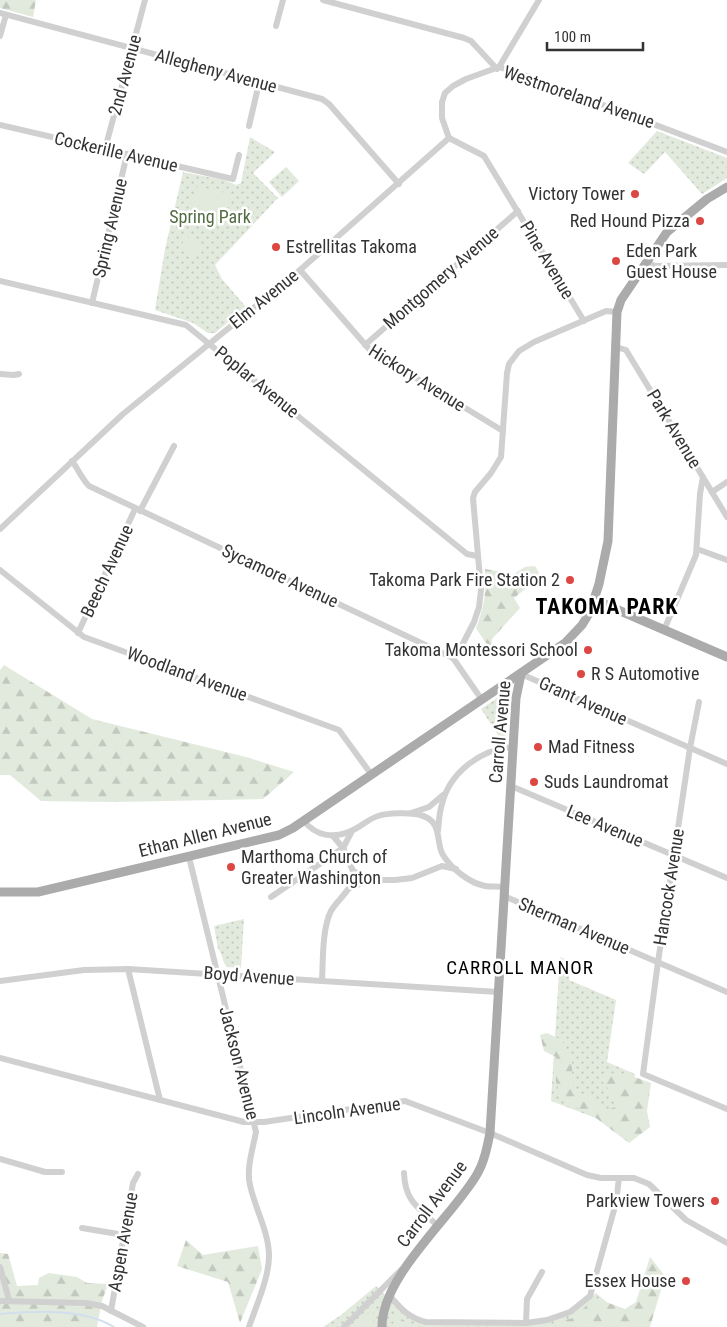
<svg xmlns="http://www.w3.org/2000/svg" width="727" height="1327" font-family="'Roboto Condensed',sans-serif">
  <defs>
    <pattern id="grass-dots" width="8" height="8" patternUnits="userSpaceOnUse" patternTransform="scale(1.25)"><rect width="8" height="8" fill="#e2e9dd"/><path d="M2 2h.1M6 6h.1" fill="none" stroke="#c2c8be" stroke-width="1.8" stroke-linecap="round"/></pattern>
    <pattern id="forest-firs" width="22" height="20" patternUnits="userSpaceOnUse" patternTransform="scale(1.25)"><rect width="22" height="20" fill="#e2e9dd"/><path d="M5 1l3.5 6h-7zM16 11l3.5 6h-7z" fill="#c2c8be"/></pattern>
  </defs>
  <rect width="100%" height="100%" fill="#fff"/>
  <!-- grass -->
  <g fill="url(#grass-dots)">
    <path d="M657,131l70,27v20l-25,16 -37,-42 -21,22 -16,-11z"/>
    <path d="M250,137l25,15 -22,21 25,25 -63,67 7,14 24,28 -31,26h-7l-15,-10 -38,-13 10,-61 18,-77 41,8 12,5 5,-2z"/>
    <path d="M286,167l13,14 -17,16 -13,-15z"/>
    <path d="M500,696h3l3,4c-3,13 -1,26 -1,40l-3,1 -21,-32z"/>
    <path d="M244,919l-3,49 -14,-1c-5,-5 -4,-13 -9,-18l-4,-23z"/>
    <path d="M560,957l10,4 -1,19 47,20 -9,62 28,12 -8,56 -76,-29z"/>
    <path d="M376,1286l31,31 18,5 119,1 29,-11 23,-19 40,34h-313l18,-12z"/>
  </g>
  <!-- forest -->
  <g fill="url(#forest-firs)">
    <path d="M0,0h36l-3,17 -33,-9z"/>
    <path d="M535,566l7,12 -12,7 -16,13 6,10 -28,31 -1,8 -4,-2 -11,-17c8,-20 11,-38 9,-59l29,5 11,-7z"/>
    <path d="M4,665l88,54 154,38 48,15 -31,27 -149,3 -73,-1 -31,-26h-10v-105z"/>
    <path d="M547,1033l15,7 5,13 5,6v18l4,16c13,3 19,4 24,17h7l8,-3 -2,-12 -14,-18c18,-9 35,0 52,6l-4,28 3,16 -21,16 -37,-28 -29,-14 -7,-19v-25l-12,-6 -4,-16z"/>
    <path d="M186,1240l17,15 55,-9 4,23 -22,54 -12,-41 -51,-16z"/>
    <path d="M0,1253l8,1 9,32 21,-1 1,-7 10,-5 28,4 10,6 21,1 -6,17 -5,26h-97z"/>
    <path d="M650,1257l15,19 -15,51h-176l71,-1 28,-8 22,-20 30,11 11,-7z"/>
    <path d="M373,1306l1,21h-25l1,-1z"/>
    <path d="M394,1312l14,12 59,3h-74z"/>
  </g>
  <!-- garden -->
  <g fill="#e2e9dd">
    <path d="M198,186l32,8 3,6 -20,28c-23,-5 -28,-23 -15,-42z"/>
    <path d="M186,236l17,9 -6,12 -17,-9z"/>
  </g>
  <g fill="none" stroke-linecap="round" stroke-linejoin="round">
    <!-- stream -->
    <path stroke="#d1dfec" stroke-width="2" d="M0,1314c35,-3 83,-6 114,13"/>
    <!-- minor -->
    <g stroke="#d0d0d0" stroke-width="6">
      <path d="M323,0l141,38 7,3 26,28"/>
      <path d="M0,13l322,86 7,5 70,80"/>
      <path d="M276,26l7,-26"/>
      <path d="M0,36l6,-21"/>
      <path d="M499,67l40,-67"/>
      <path d="M0,125l233,54 6,-24"/>
      <path d="M249,126l10,-43"/>
      <path d="M449,138l-7,-20v-16l3,-9 8,-7 13,-7 33,-12 22,7 206,78"/>
      <path d="M449,138l35,18 100,165"/>
      <path d="M105,149l40,-149"/>
      <path d="M646,261l9,5 72,-1"/>
      <path d="M300,270l70,80 133,81"/>
      <path d="M0,281l186,44 281,229 10,2"/>
      <path d="M92,303l35,-149"/>
      <path d="M365,345l153,-134"/>
      <path d="M616,347l10,3 101,167"/>
      <path d="M0,374l14,1 5,-1"/>
      <path d="M72,461c6,8 10,18 17,25l364,172 29,42"/>
      <path d="M712,492l15,-10"/>
      <path d="M140,511l34,-65"/>
      <path d="M0,529l123,-115 177,-144 149,-132"/>
      <path d="M697,549l30,11"/>
      <path d="M0,570l84,67 255,93 32,44"/>
      <path d="M664,630l32,-75 4,-61 3,-17"/>
      <path d="M78,633l57,-124"/>
      <path d="M453,658l5,-5 16,-31 5,-15 2,-17 -8,-92 2,-6 16,-19 10,-16 6,-84 2,-9 10,-13 15,-9 72,-31 11,1"/>
      <path d="M521,674l206,90"/>
      <path d="M699,702l-9,46 -32,214 -15,112 84,35"/>
      <path d="M511,786l216,92"/>
      <path d="M411,813l18,-6 14,-12"/>
      <path d="M304,821c12,15 29,18 47,10 10,-4 17,-12 27,-15 9,-3 32,-4 42,-1 24,6 15,28 23,40 8,13 26,28 42,31 6,1 13,0 19,1"/>
      <path d="M438,831c1,-9 1,-18 4,-27 8,-32 39,-55 71,-57"/>
      <path d="M333,836l10,12 10,23 13,6 13,3h16l17,-2 30,-12 14,3"/>
      <path d="M189,857l67,275c-3,16 -10,37 -6,53 5,24 19,47 19,71 0,22 -13,50 -20,71"/>
      <path d="M350,888l15,-6 10,-1"/>
      <path d="M504,896l223,96"/>
      <path d="M271,897l72,-49 9,-17"/>
      <path d="M128,969l32,131"/>
      <path d="M0,981l84,-11 44,-1 370,23"/>
      <path d="M322,981c1,-19 0,-53 9,-70 8,-14 24,-22 22,-40"/>
      <path d="M0,1058l244,64h20l141,-21 85,32 97,42 14,3h33l15,6 37,36 41,23"/>
      <path d="M0,1159l45,13h17"/>
      <path d="M404,1173c1,29 15,35 34,53"/>
      <path d="M82,1228l42,7"/>
      <path d="M0,1267l9,33"/>
      <path d="M390,1296c11,13 19,22 36,26l100,1 21,-3 23,-8 20,-16 26,-93 3,-25"/>
      <path d="M0,1301l86,2 16,3 41,21"/>
      <path d="M111,1311l22,-128 5,-9"/>
      <path d="M526,1323l1,-24 15,-27"/>
      <path d="M344,1327l57,-57"/>
    </g>
    <!-- major -->
    <g stroke="#ababab" stroke-width="9">
      <path d="M595,600l132,57"/>
      <path d="M0,892h38l241,-57 14,-7 272,-185 17,-18 8,-13 9,-28 9,-43 9,-229 4,-12 46,-68 40,-33 20,-12"/>
      <path d="M382,1327c0,-51 68,-108 94,-151 8,-13 11,-28 14,-43l26,-435 5,-24"/>
    </g>
  </g>
  <!-- markers -->
  <g fill="#dc4743" stroke="#fff" stroke-width="2">
    <circle cx="635" cy="194" r="5"/>
    <circle cx="700" cy="221" r="5"/>
    <circle cx="276" cy="247" r="5"/>
    <circle cx="616" cy="261" r="5"/>
    <circle cx="570" cy="580" r="5"/>
    <circle cx="588" cy="650" r="5"/>
    <circle cx="581" cy="674" r="5"/>
    <circle cx="538" cy="747" r="5"/>
    <circle cx="534" cy="782" r="5"/>
    <circle cx="231" cy="867" r="5"/>
    <circle cx="715" cy="1201" r="5"/>
    <circle cx="686" cy="1281" r="5"/>
  </g>
  <g text-anchor="middle" stroke-width="5" stroke-linejoin="round" paint-order="stroke">
    <!-- street labels -->
    <g font-size="18" fill="#333" stroke="#fff">
      <text transform="translate(216 71) rotate(15)" y="6">Allegheny Avenue</text>
      <text transform="translate(125 75) rotate(-75)" y="6">2nd Avenue</text>
      <text transform="translate(579 97) rotate(19)" y="6">Westmoreland Avenue</text>
      <text transform="translate(116 152) rotate(13)" y="6">Cockerille Avenue</text>
      <text transform="translate(110 228) rotate(-77)" y="6">Spring Avenue</text>
      <text transform="translate(547 260) rotate(59)" y="6">Pine Avenue</text>
      <text transform="translate(441 278) rotate(-41)" y="6">Montgomery Avenue</text>
      <text transform="translate(264 299) rotate(-39)" y="6">Elm Avenue</text>
      <text transform="translate(417 378) rotate(32)" y="6">Hickory Avenue</text>
      <text transform="translate(257 382) rotate(39)" y="6">Poplar Avenue</text>
      <text transform="translate(674 429) rotate(59)" y="6">Park Avenue</text>
      <text transform="translate(107 571) rotate(-65)" y="6">Beech Avenue</text>
      <text transform="translate(280 576) rotate(25)" y="6">Sycamore Avenue</text>
      <text transform="translate(187 674) rotate(20)" y="6">Woodland Avenue</text>
      <text transform="translate(583 701) rotate(24)" y="6">Grant Avenue</text>
      <text transform="translate(500 732) rotate(-85)" y="6">Carroll Avenue</text>
      <text transform="translate(605 826) rotate(23)" y="6">Lee Avenue</text>
      <text transform="translate(205 835) rotate(-14)" y="6">Ethan Allen Avenue</text>
      <text transform="translate(669 887) rotate(-81)" y="6">Hancock Avenue</text>
      <text transform="translate(574 926) rotate(23)" y="6">Sherman Avenue</text>
      <text transform="translate(249 976) rotate(4)" y="6">Boyd Avenue</text>
      <text transform="translate(239 1063) rotate(76)" y="6">Jackson Avenue</text>
      <text transform="translate(347 1111) rotate(-8)" y="6">Lincoln Avenue</text>
      <text transform="translate(432 1204) rotate(-53)" y="6">Carroll Avenue</text>
      <text transform="translate(123 1242) rotate(-80)" y="6">Aspen Avenue</text>
    </g>
    <!-- poi labels -->
    <g font-size="18" fill="#333" stroke="#fff" text-anchor="end">
      <text x="625" y="200">Victory Tower</text>
      <text x="690" y="227">Red Hound Pizza</text>
      <text x="286" y="253" text-anchor="start">Estrellitas Takoma</text>
      <text x="626" y="257" text-anchor="start">Eden Park<tspan x="626" dy="21">Guest House</tspan></text>
      <text x="560" y="586">Takoma Park Fire Station 2</text>
      <text x="578" y="656">Takoma Montessori School</text>
      <text x="591" y="680" text-anchor="start">R S Automotive</text>
      <text x="548" y="753" text-anchor="start">Mad Fitness</text>
      <text x="544" y="788" text-anchor="start">Suds Laundromat</text>
      <text x="241" y="863" text-anchor="start">Marthoma Church of<tspan x="241" dy="21">Greater Washington</tspan></text>
      <text x="705" y="1207">Parkview Towers</text>
      <text x="676" y="1287">Essex House</text>
    </g>
    <!-- park labels -->
    <g font-size="18" fill="#526d42" stroke="#fff">
      <text x="210" y="223">Spring Park</text>
    </g>
    <!-- neighbourhood labels -->
    <g font-size="19" letter-spacing="1" fill="#000" stroke="#fff">
      <text x="520" y="974">CARROLL MANOR</text>
    </g>
    <!-- district labels -->
    <g font-size="22" font-weight="bold" letter-spacing="1" fill="#000" stroke="#fff">
      <text x="607" y="614">TAKOMA PARK</text>
    </g>
  </g>
  <!-- scale -->
  <path d="M547 42v8h96v-8" fill="none" stroke="#333333" stroke-width="2.5"/>
  <text x="554" y="42" font-size="15" fill="#333333" stroke="#ffffff" stroke-width="4" paint-order="stroke">100 m</text>
</svg>
